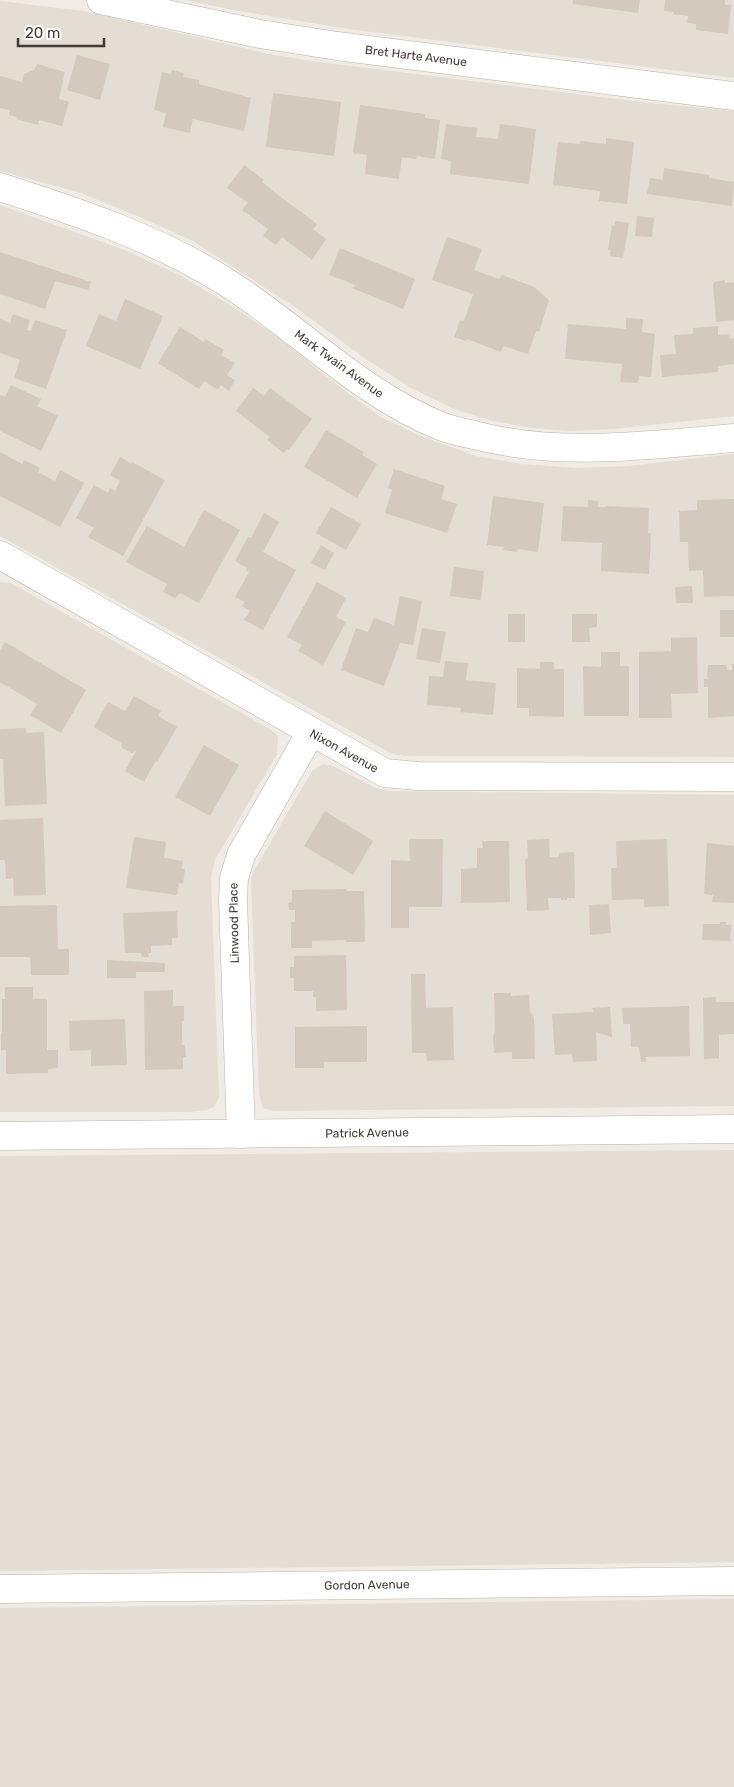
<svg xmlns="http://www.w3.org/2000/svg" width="734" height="1787" font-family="Rubik,sans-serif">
  <rect width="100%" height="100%" fill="#f0ebe5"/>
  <!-- residential -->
  <g fill="#e3ddd3">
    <path d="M185,0h549v78l-386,-49 -115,-19z"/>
    <path d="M0,1l84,10 185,43 50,8 322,40 93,9v305l-121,13 -44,2 -37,-3 -39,-7 -39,-12 -43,-21 -48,-31 -68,-50 -102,-66 -51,-23 -61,-25 -81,-22z"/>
    <path d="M0,205l127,46 52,24 54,32 48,32 51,42 47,35 39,19 58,21 46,8 55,4 52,-2 105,-12v303l-327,-1 -15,-2 -392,-218z"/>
    <path d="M0,582l11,1 264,149 3,6 -1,16 -62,106 -4,17 8,220 -4,9 -7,4 -19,2h-189z"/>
    <path d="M323,764l10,2 43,22 15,3 343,4v311l-460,5 -11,-3 -4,-14 -8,-215 4,-10 57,-98z"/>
    <path d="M734,1150v412l-734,9v-415z"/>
    <path d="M734,1599v188h-734v-179z"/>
  </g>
  <!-- building -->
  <g fill="#d3c9be">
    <path d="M573,0h67l-2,13 -65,-9z"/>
    <path d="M665,0h60v5h6l-3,29 -32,-4v-6l-9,-1 1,-7 -15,-2 1,-2 -10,-1z"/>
    <path d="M77,55l33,9 -10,36 -33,-10z"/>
    <path d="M37,64l28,8 -6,27 10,3 -7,24 -23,-6 -1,5 -22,-6 1,-2 -8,-2 1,-5 -10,-2v-32l22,6 2,-8 10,-4z"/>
    <path d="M172,70l12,3 -1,4 16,3v4l52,14 -7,33 -51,-12 -3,14 -27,-6 3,-14 -12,-3 8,-38 9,2z"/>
    <path d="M273,93l68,9 -7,54 -68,-9z"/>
    <path d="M360,105l65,9v4l15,2 -5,39 -18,-3 -1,3 -14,-2 -3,22 -34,-5 2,-19 -14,-2z"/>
    <path d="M446,124l31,4 -1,9 22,2 2,-15 36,5 -7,55 -79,-10 1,-13 -10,-2z"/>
    <path d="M606,138l28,4 -7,62 -28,-3 1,-10 -47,-6 5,-43 22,2v-3l26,3z"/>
    <path d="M244,165l20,15 -2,2 20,16 35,26 -4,5 13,10 -14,21 -30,-23 -6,8 -13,-9 5,-7 -26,-19 6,-7 -21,-15z"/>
    <path d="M664,168l45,7v3l25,4 -2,24 -85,-12 3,-16 13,2z"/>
    <path d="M637,216l17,2 -2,19 -17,-1z"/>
    <path d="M615,221l14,2 -6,35 -13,-2 1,-6h-3l4,-25 2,1z"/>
    <path d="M447,237l35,12 -8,21 25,9 3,-4 32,12 15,13 -10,32 -3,-1 -8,23 -25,-8 -2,6 -34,-13 -1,2 -12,-4 6,-17 4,1 9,-27 -41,-14z"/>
    <path d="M340,248l75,31 -12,30 -51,-21 4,-3 -27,-10z"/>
    <path d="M0,252l91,30 -3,8 -33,-9 -10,28 -45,-15z"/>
    <path d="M725,280v3l9,-1v38l-18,2 -3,-38 1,-2z"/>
    <path d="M125,299l38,17 -23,53 -54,-23 13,-32 17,7z"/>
    <path d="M13,314l17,6 -3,10 4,1 4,-11 32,10 -21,59 -32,-11 6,-18 -20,-7v-34l10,4z"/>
    <path d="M626,318l17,1 -1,13 13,2 -4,43 -12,-1 -1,7 -18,-1 2,-18 -57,-5 3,-35 58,5z"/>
    <path d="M718,326v9l12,-1v5h4v25l-16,2v6l-56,5 -2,-22 16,-1 -2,-19 19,-1v-6z"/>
    <path d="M180,327l24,15 1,-3 19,11 -3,5 14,8 -8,12 8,5 -6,11 -8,-6 -3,5 -14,-9 -5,8 -41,-26z"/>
    <path d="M11,385l30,14 -4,7 21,10 -17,35 -41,-20v-36l5,2z"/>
    <path d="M253,388l11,8 6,-8 42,31 -23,31 -2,-1 -3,4 -17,-13 3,-3 -34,-26z"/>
    <path d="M326,430l38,22 -2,3 15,9 -20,34 -53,-31z"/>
    <path d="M0,452l22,12 2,-4 16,8 -2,4 17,9 5,-11 24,13 -24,44 -60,-31z"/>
    <path d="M120,457l11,7 1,-2 33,18 -42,76 -35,-19 6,-9 -18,-10 18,-33 14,8 2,-5 5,3 5,-10 -10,-6z"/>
    <path d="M394,469l51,17 -4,13 16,5 -10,29 -62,-20 7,-23 -4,-2z"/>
    <path d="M493,496l51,7 -6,49 -20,-3 -1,3 -14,-2 1,-3 -17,-2z"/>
    <path d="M734,499v97l-30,1 -1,-27 -14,1 -1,-29h-8l-1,-31 18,-1v-10z"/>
    <path d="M588,500l10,1v6h8v-1l43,2 -1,25 3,1 -2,40 -48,-3 1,-28 -41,-2 2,-35 25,1z"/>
    <path d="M331,507l30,17 -15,26 -30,-17z"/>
    <path d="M204,510l36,20 -41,73 -19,-10 -5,5 -12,-6 4,-8 -41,-22 21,-36 37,21z"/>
    <path d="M264,513l15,9 -16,30 33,18 -33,60 -19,-10 6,-9 -8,-5 3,-4 -10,-5 14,-25 -3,-2 1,-2 -12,-7 13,-24 3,1z"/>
    <path d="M321,545l13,8 -9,17 -14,-7z"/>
    <path d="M454,567l30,4 -3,29 -31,-4z"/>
    <path d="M317,582l29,16 -10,19 10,5 -23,43 -25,-14 4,-6 -15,-8z"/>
    <path d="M692,586l1,17h-17l-1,-16z"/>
    <path d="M400,596l22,5 -9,44 -13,-2 -16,43 -43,-16 15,-42 12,4 6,-14 20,7z"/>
    <rect x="720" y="610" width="14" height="27"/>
    <rect x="508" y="614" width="17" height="28"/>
    <path d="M572,614h25v13l-8,1 1,14h-18z"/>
    <path d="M422,628l24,4 -6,31 -24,-4z"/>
    <path d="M697,637l1,56 -27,1 1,24h-33v-66l32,-1v-13z"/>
    <path d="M5,642l81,48 -25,43 -31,-18 7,-11 -37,-22v-31z"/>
    <path d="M601,652h19v14h9v50h-45l-1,-50 18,1z"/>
    <path d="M445,661l23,2 -2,17 30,3 -3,32 -33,-3 1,-4 -34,-3 2,-29 14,1z"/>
    <path d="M540,662h14v7h10v48l-35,-1v-8h-12v-40l23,1z"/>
    <path d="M732,664h2v52l-26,2v-31h-4v-8h5l-2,-3 1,-11h18l1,5h5z"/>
    <path d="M134,696l27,15 -3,5 19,11 -20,35 -1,-2 -12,22 -19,-11 11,-20 -4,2 -10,-5 -1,-5 -27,-16 14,-25 17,9z"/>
    <path d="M25,728l2,5 17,-1 3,72 -42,2 -2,-47h-3v-30z"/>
    <path d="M204,745l35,20 -29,51 -35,-19z"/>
    <path d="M325,811l48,30 -20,34 -49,-29z"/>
    <path d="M43,818l3,77 -32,1 -1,-18 -7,1 -1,-19h-5v-40z"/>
    <path d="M134,837l32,5 -2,16 19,3 -2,8h4l-2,15 -4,-1 -2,12 -51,-7z"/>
    <path d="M409,839h34l-1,68h-33v21h-18v-68l19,1z"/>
    <path d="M549,839l1,18h9v-4l15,-1 1,46h-8v2h-6v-2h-13l1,12 -22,1 -2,-52 3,-1 -1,-18z"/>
    <path d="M667,839l2,67 -25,1v-8l-32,1 -1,-32h6l-1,-27z"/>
    <path d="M482,841h27l1,61 -49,1v-34l16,-1v-20h6z"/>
    <path d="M707,843l27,3v57l-22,-1 1,-7 -9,-1z"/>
    <path d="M346,889l1,2h17l1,51h-19v-2l-34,1v7h-21v-26h4v-12h-6l-1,-7 4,-1v-12z"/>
    <path d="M609,904l2,29 -21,2 -1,-30z"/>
    <path d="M57,905l1,44h11v26h-38l-1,-18h-30v-51z"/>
    <path d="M177,911l1,27h-6v7l-21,1v7h-3l1,4h-7l-1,-4h-16l-2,-40z"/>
    <path d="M720,922h6v3h5l-1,16 -28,-1 1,-16h17z"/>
    <path d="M346,955l1,55 -31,1v-14h-3v-6h-19v-13h-4v-11h4v-11z"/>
    <path d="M107,960l58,3v9h-29v6h-29z"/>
    <path d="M411,974h14l1,34 27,-1 1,53 -27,1 -1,-8h-14z"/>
    <path d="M5,987h28v12h14v51h11v18l-10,1v4l-42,1v-24h-5v-16l1,-1v-34h3z"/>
    <path d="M173,990v16h11v15h-2v24h3l1,12h-3v12l-38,1 -1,-79z"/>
    <path d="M494,993h17v3l18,-1 1,16 4,7 1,41h-23v-7l-18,1 -1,-16 2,-7z"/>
    <path d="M716,997v5h18v32l-15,1v23l-15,1 -1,-61z"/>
    <path d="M689,1006l1,50 -44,1v5h-5l-2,-15h-8l-1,-23h-7l-1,-16z"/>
    <path d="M610,1007l2,30 -16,-5 1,29 -24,1 -1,-8 -17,1 -3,-41 41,-2 -1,-4z"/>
    <path d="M125,1019l2,46 -36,1v-16l-21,1 -1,-30z"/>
    <path d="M367,1026v36h-43v6h-29v-41z"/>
  </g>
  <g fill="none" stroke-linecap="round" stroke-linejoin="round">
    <defs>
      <g id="minor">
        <path d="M101,0l159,34 77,12 397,50"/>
        <path d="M0,187c78,25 156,51 226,95 74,47 134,112 217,145 11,4 23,6 35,9 84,21 171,9 256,2"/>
        <path d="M0,555l385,218 32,3 317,1"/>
        <path d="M241,1134l-8,-233 1,-23 7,-23 70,-123"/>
        <path d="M0,1136l734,-7"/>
        <path d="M0,1589l734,-8"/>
      </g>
    </defs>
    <!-- minor casing -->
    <use href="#minor" stroke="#bab2a8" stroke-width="29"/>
    <!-- minor -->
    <use href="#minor" stroke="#fff" stroke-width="28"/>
  </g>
  <g text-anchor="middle" stroke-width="4.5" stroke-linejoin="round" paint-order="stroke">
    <!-- street labels -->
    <g font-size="12" fill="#423b35" stroke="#fff">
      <text transform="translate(416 56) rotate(7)" y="4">Bret Harte Avenue</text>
      <text transform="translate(339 364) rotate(36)" y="4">Mark Twain Avenue</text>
      <text transform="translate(344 751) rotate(29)" y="4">Nixon Avenue</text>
      <text transform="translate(234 923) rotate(-91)" y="4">Linwood Place</text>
      <text transform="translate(367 1133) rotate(-1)" y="4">Patrick Avenue</text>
      <text transform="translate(367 1585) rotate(-1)" y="4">Gordon Avenue</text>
    </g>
  </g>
  <!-- scale -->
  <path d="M18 38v8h86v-8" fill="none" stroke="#423b35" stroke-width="2.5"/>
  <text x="25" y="38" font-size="15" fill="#423b35" stroke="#ffffff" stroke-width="4" paint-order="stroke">20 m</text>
</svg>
